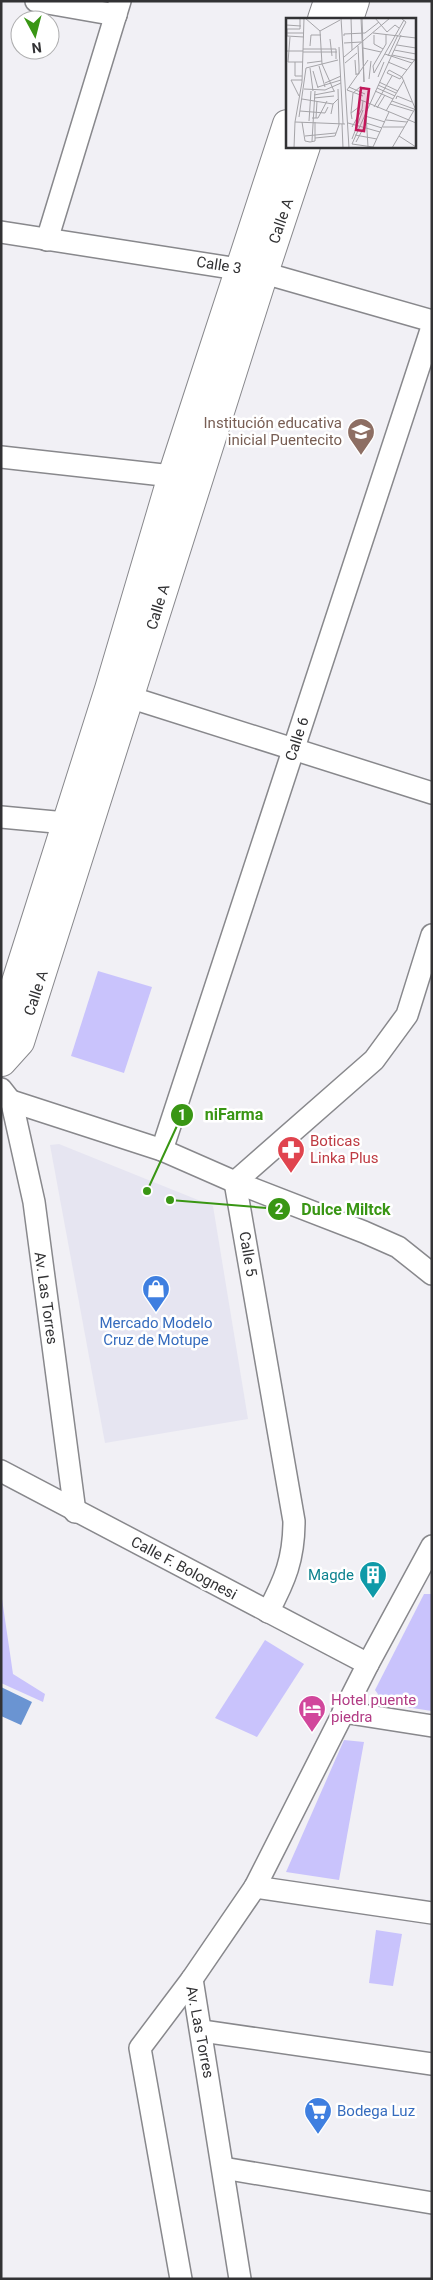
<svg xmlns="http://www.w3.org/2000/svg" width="433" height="2280" font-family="Roboto,sans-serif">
  <rect width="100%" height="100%" fill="#f1f0f5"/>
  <!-- built -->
  <path fill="#e6e5f1" d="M59,1144l154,62 35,213 -143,24 -55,-298z"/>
  <!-- green -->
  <g fill="#c9c3fc">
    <path d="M98,971l54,16 -28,86 -53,-17z"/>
    <path d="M1,1592l12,82 32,20 -2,8 -42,-19z"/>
    <path d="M424,1594h8v117l-47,-7 -10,-14z"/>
    <path d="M265,1640l39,24 -47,73 -42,-19z"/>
    <path d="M344,1740l20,2 -25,138 -53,-8z"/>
    <path d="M376,1930l26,4 -9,52 -24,-3z"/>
  </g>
  <!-- water -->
  <path fill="#6a94d2" d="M1,1687l31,15 -11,23 -20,-9z"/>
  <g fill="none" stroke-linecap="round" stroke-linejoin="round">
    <defs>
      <g id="minor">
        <path d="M36,1l80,14"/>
        <path d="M1,232l263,41 168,48"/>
        <path d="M47,240l73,-239"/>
        <path d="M1,457l171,19"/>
        <path d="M129,697l303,96"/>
        <path d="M1,817l65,6"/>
        <path d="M1,1089l11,14 22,99 41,310"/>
        <path d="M11,1101l151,49 73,32 129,50 34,15 34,27"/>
        <path d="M162,1150l270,-823"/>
        <path d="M1,1471l367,193"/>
        <path d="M268,1612c17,-32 26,-53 26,-91l-59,-339 139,-122 33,-45 25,-80"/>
        <path d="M343,1712l89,14"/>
        <path d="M255,1887l177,26"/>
        <path d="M192,1979l48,300"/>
        <path d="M202,2031l230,33"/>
        <path d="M223,2168l209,35"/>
        <path d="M181,2279l-41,-231 52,-69 63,-92 113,-223 64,-118"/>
      </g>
      <g id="tertiary">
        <path d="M322,19l6,-18"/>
        <path d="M349,19l6,-18"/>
        <path d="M1,1029l108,-340 63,-213 115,-352"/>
        <path d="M2,1062l18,-20 244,-769 42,-127"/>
      </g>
    </defs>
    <!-- minor casing -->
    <use href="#minor" stroke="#88888c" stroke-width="24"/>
    <!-- tertiary casing -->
    <use href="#tertiary" stroke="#88888c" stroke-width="30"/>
    <!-- minor -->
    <use href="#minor" stroke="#fff" stroke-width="21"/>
    <!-- tertiary -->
    <use href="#tertiary" stroke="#fff" stroke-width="28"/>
  </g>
  <!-- icons -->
  <defs>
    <symbol id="school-pin" viewBox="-11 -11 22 30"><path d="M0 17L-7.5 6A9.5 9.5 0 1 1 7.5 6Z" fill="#8d6e63" stroke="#fff"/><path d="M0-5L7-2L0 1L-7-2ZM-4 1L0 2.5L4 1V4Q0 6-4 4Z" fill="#fff"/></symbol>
    <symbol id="pharmacy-pin" viewBox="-11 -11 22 30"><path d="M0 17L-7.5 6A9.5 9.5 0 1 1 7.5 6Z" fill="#e0444e" stroke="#fff"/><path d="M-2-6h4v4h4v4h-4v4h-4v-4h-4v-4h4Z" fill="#fff"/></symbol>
    <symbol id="shop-pin" viewBox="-11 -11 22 30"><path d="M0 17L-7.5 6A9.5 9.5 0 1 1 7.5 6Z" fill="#3f7fe0" stroke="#fff"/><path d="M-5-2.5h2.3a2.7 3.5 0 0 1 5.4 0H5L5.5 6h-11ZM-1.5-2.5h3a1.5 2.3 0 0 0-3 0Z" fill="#fff"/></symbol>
    <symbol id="building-pin" viewBox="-11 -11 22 30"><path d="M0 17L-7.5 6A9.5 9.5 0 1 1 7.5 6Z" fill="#0f9aa8" stroke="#fff"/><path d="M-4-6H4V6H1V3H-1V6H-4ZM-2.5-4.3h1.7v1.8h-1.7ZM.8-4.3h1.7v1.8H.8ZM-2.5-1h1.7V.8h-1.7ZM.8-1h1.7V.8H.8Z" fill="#fff"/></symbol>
    <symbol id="hotel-pin" viewBox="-11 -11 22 30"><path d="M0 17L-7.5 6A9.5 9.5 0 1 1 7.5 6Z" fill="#d1479c" stroke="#fff"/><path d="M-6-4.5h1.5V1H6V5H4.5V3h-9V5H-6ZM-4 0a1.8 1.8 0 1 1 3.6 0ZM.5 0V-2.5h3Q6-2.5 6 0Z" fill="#fff"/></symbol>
    <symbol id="supermarket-pin" viewBox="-11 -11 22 30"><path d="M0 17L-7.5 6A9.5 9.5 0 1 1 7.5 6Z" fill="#3f7fe0" stroke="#fff"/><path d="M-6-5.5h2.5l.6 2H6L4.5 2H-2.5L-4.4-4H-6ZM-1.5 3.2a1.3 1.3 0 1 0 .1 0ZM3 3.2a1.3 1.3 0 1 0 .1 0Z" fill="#fff"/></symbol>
  </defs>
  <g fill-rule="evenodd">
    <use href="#school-pin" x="345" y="416" width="32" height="43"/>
    <use href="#pharmacy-pin" x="275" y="1134" width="32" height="43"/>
    <use href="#shop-pin" x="140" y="1273" width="32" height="43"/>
    <use href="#building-pin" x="357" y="1559" width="32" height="43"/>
    <use href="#hotel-pin" x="296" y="1693" width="32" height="43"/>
    <use href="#supermarket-pin" x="302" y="2095" width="32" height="43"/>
  </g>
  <g text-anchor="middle" stroke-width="5" stroke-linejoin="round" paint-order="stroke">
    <!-- street labels -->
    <g font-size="15" fill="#323234" stroke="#fff">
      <text transform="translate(281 221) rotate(-71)" y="5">Calle A</text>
      <text transform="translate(219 265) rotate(9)" y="5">Calle 3</text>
      <text transform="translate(158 607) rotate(-73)" y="5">Calle A</text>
      <text transform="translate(297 739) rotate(-72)" y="5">Calle 6</text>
      <text transform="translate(36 993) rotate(-72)" y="5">Calle A</text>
      <text transform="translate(248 1254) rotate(80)" y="5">Calle 5</text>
      <text transform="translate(46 1298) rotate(82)" y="5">Av. Las Torres</text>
      <text transform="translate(184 1568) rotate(28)" y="5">Calle F. Bolognesi</text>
      <text transform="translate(200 2032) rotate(79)" y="5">Av. Las Torres</text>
    </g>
    <!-- education labels -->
    <g font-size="15" fill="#785e54" stroke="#fff" text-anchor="end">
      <text x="342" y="428">Institución educativa<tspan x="342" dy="17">inicial Puentecito</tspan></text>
    </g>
    <!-- health labels -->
    <g font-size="15" fill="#be3a42" stroke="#fff" text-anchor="start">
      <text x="310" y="1146">Boticas<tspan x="310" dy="17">Linka Plus</tspan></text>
    </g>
    <!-- shop labels -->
    <g font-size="15" fill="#366cbe" stroke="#fff">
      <text x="156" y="1328">Mercado Modelo<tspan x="156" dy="17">Cruz de Motupe</tspan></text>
      <text x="337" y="2116" text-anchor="start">Bodega Luz</text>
    </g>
    <!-- culture labels -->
    <g font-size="15" fill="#0d838f" stroke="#fff" text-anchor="end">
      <text x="354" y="1580">Magde</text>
    </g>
    <!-- hotel labels -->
    <g font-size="15" fill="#b23c85" stroke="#fff" text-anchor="start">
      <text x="331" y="1705">Hotel puente<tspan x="331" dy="17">piedra</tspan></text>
    </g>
  </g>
  <!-- overview -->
  <g transform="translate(286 18)">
    <rect width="130" height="130" fill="#f1f0f5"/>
    <path fill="none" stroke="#a5a4a8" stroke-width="1" d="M18,0l-2,64 -7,40 50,2M19,0l15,13 2,33 12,27M55,0l8,130M65,0l1,32M75,0l3,64 -2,-64M89,0l12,14 8,-7 4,3M0,7l15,1M0,11h14v-11M1,11v7l17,1M34,13l20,-11M1,15h17M87,15l43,5M88,17v9l9,5M100,17v9l-13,22 1,7 30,-53M113,17l7,-13 -4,-3M58,18v-2l21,-1 14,-11M4,19l-2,25h15M44,21l2,17M58,25l17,-1M111,27l19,3M24,28l1,-11h10M53,29l4,77M77,30l18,4M17,31h33v10M108,32l22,4M0,33h17M17,34h34M99,36l27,9M106,37l23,5M102,38l10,-21M58,39l46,-39M105,39l10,-22M69,42l1,15M9,44v14h7M102,44l19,8M21,45l15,-2M59,45l12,-10M33,48l6,21M20,50l32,-8M24,50l3,23M27,53l5,17M101,55l2,-3 13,7 13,31M101,55l13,6 16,-21M70,56h3v-8l-1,-20M92,59l6,-15M83,61l2,-18M93,64l19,9M39,65l16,-7M92,67l18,8M32,69l23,-7M63,69l16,7M91,70l18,8M18,71l21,1 16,-7M89,73l18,8M28,77l21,-4M13,78l-8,-16h11M77,78l-16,-6 21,-30M28,80l20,-2M16,81l31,5M110,81l1,-3 15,6M75,82l55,23M106,83l22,8M104,86l23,7M88,89l18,-31M91,90l8,-13M14,93l25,2 3,-6M100,93l18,-31M65,95l2,-20 7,-6 5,1M45,96l2,-10 5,-5M80,96l2,33M79,98l20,6M13,99l7,-49M26,100h6l9,-17M30,100l1,-17M66,101l-1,-6 8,-6M100,102l21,2M23,103l2,-30M16,104l3,19 5,1 5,-1v-19M62,105l32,9M80,105l16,5M56,106l1,24M66,109l10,-18 1,-8M97,109h21M69,117l22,4M19,118l31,-3M113,118l17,11M29,120l20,-2 4,-11 -1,-36M66,121l11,-29M26,123l3,-50M70,124l8,-15M87,129l-21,-3 39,-87M87,129l16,-35M8,130l1,-26M106,130l24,-41"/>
    <path fill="#c2185b" fill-opacity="0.15" stroke="#c2185b" stroke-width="2.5" d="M75,70l8,1 -5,42 -8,-1z"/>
    <rect width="130" height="130" fill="none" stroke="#323234" stroke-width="2.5"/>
  </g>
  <!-- callouts -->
  <path fill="none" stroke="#399614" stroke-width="2" d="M147 1191L182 1115M170 1200L279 1209"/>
  <g fill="#399614" stroke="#fff" stroke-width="2">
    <circle cx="147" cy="1191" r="5"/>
    <circle cx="170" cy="1200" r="5"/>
    <circle cx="182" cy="1115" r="12"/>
    <circle cx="279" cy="1209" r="12"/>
  </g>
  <g font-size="15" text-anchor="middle" font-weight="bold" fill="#fff">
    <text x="182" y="1120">1</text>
    <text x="279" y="1214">2</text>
  </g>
  <g font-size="16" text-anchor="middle" font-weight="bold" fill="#399614" stroke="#fff" stroke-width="5" stroke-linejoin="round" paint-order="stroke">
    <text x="234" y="1120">niFarma</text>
    <text x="346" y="1215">Dulce Miltck</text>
  </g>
  <!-- border -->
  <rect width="433" height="2280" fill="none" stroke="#323234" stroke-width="5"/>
  <!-- north arrow -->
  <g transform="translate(35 35) rotate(173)"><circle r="24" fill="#ffffff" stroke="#adadae"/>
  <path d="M0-4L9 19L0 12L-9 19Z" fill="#399614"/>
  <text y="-8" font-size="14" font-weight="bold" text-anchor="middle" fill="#323234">N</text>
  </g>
</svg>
